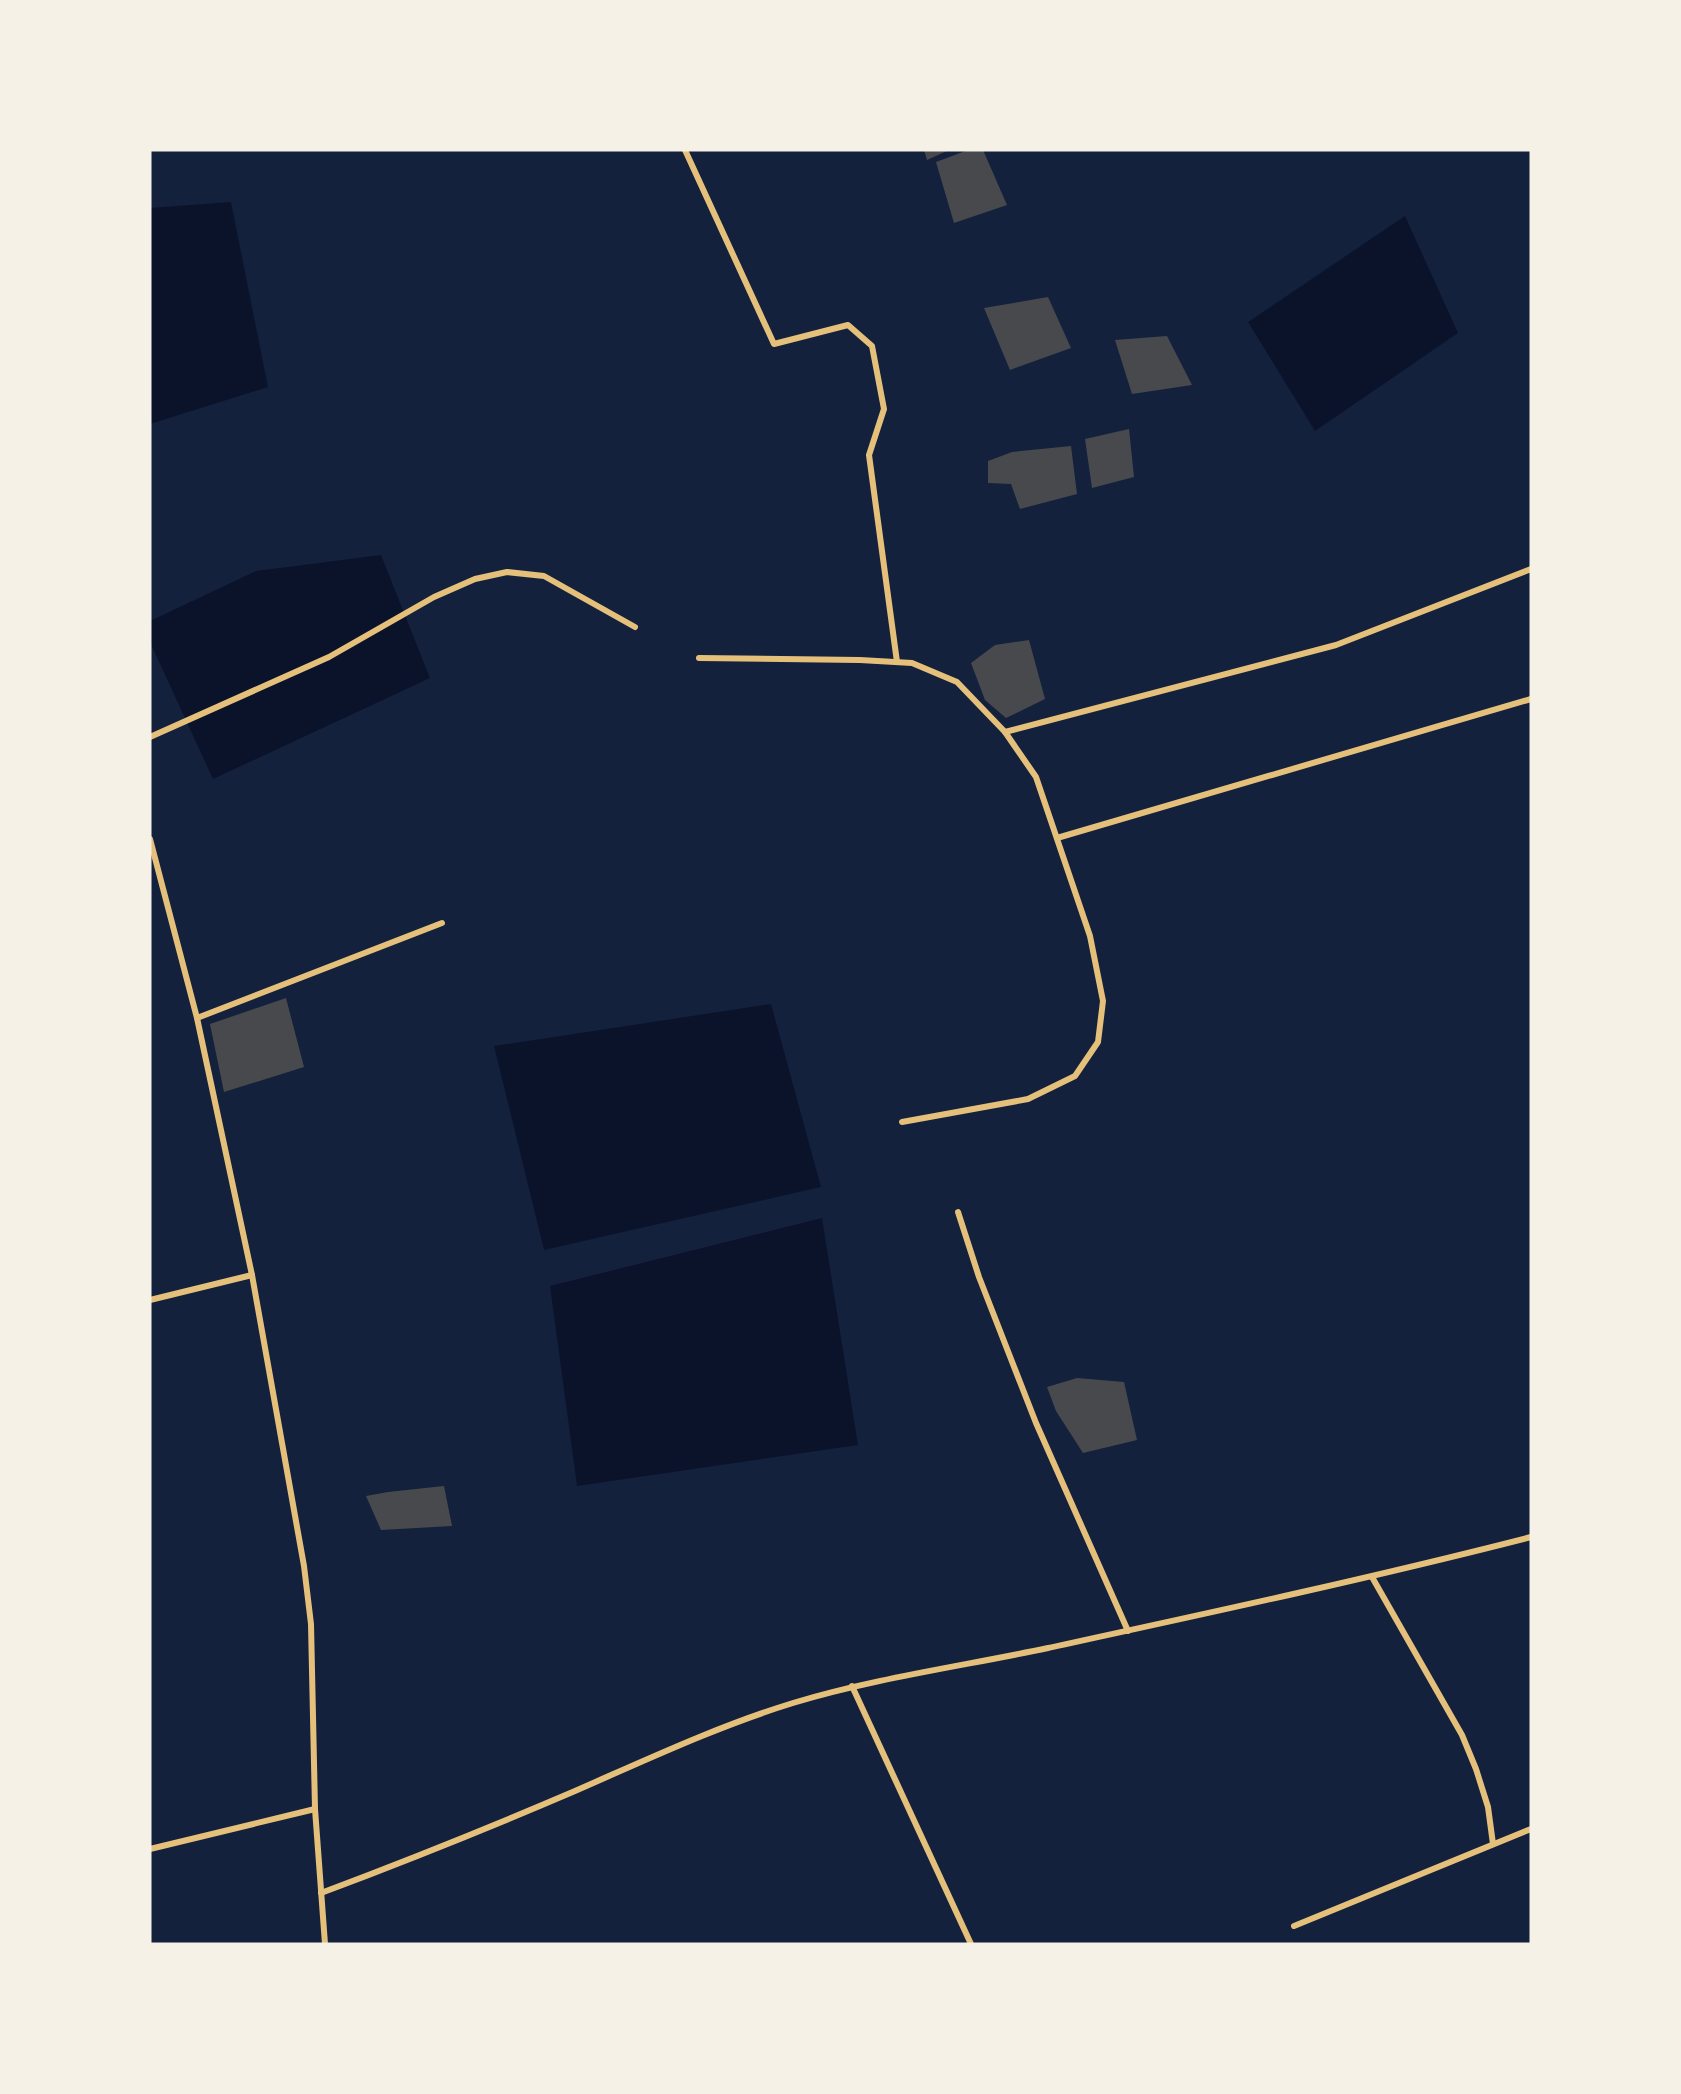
<svg xmlns="http://www.w3.org/2000/svg" width="1681" height="2094" font-family="'DejaVu Sans',sans-serif">
  <rect width="100%" height="100%" fill="#14213d"/>
  <!-- water -->
  <g fill="#0b132b">
    <path d="M231,202l37,185 -118,37v-216z"/>
    <path d="M1405,216l53,117 -143,98 -67,-109z"/>
    <path d="M381,555l49,123 -217,101 -63,-137v-21l106,-50z"/>
    <path d="M771,1004l50,183 -277,63 -50,-204z"/>
    <path d="M822,1218l36,227 -281,41 -27,-200z"/>
  </g>
  <!-- building -->
  <g fill="#48494c">
    <path d="M924,150h25l-22,10z"/>
    <path d="M968,150h15l24,55 -53,18 -18,-61z"/>
    <path d="M1048,297l23,51 -61,22 -26,-62z"/>
    <path d="M1167,336l25,49 -60,9 -17,-54z"/>
    <path d="M1129,429l5,48 -42,11 -7,-49z"/>
    <path d="M1071,446l6,48 -57,15 -9,-25 -23,-1v-22l24,-9z"/>
    <path d="M1029,640l16,59 -39,19 -21,-18 -14,-37 24,-18z"/>
    <path d="M286,998l18,69 -80,25 -14,-68z"/>
    <path d="M1077,1378l47,4 13,58 -54,13 -27,-42 -9,-24z"/>
    <path d="M444,1486l8,40 -71,4 -15,-34 22,-4z"/>
  </g>
  <g fill="none" stroke-linecap="round" stroke-linejoin="round">
    <!-- minor -->
    <g stroke="#e5c07b" stroke-width="6">
      <path d="M685,150l89,194 74,-19 24,21 12,63 -15,46 28,207"/>
      <path d="M699,658l161,2 52,3 45,19 48,50 31,45 54,159 13,65 -5,41 -23,34 -47,23 -126,23"/>
      <path d="M1005,732l331,-87 195,-76"/>
      <path d="M150,737l179,-80 105,-60 41,-18 32,-7 37,4 91,51"/>
      <path d="M1057,838l474,-139"/>
      <path d="M150,839l47,179 55,257 52,291 7,58 4,185 10,135"/>
      <path d="M197,1018l245,-95"/>
      <path d="M958,1212l21,65 57,146 92,208"/>
      <path d="M150,1300l102,-25"/>
      <path d="M1372,1577l90,158 14,34 12,38 5,37"/>
      <path d="M852,1686l119,258"/>
      <path d="M150,1849l165,-40"/>
      <path d="M321,1893c85,-32 170,-66 254,-102 71,-31 143,-65 218,-88 83,-25 170,-37 255,-55 161,-35 323,-70 483,-111"/>
      <path d="M1294,1926l237,-97"/>
    </g>
  </g>
  <!-- border -->
  <rect width="1681" height="2094" fill="none" stroke="#f6f1e7" stroke-width="303"/>
</svg>
